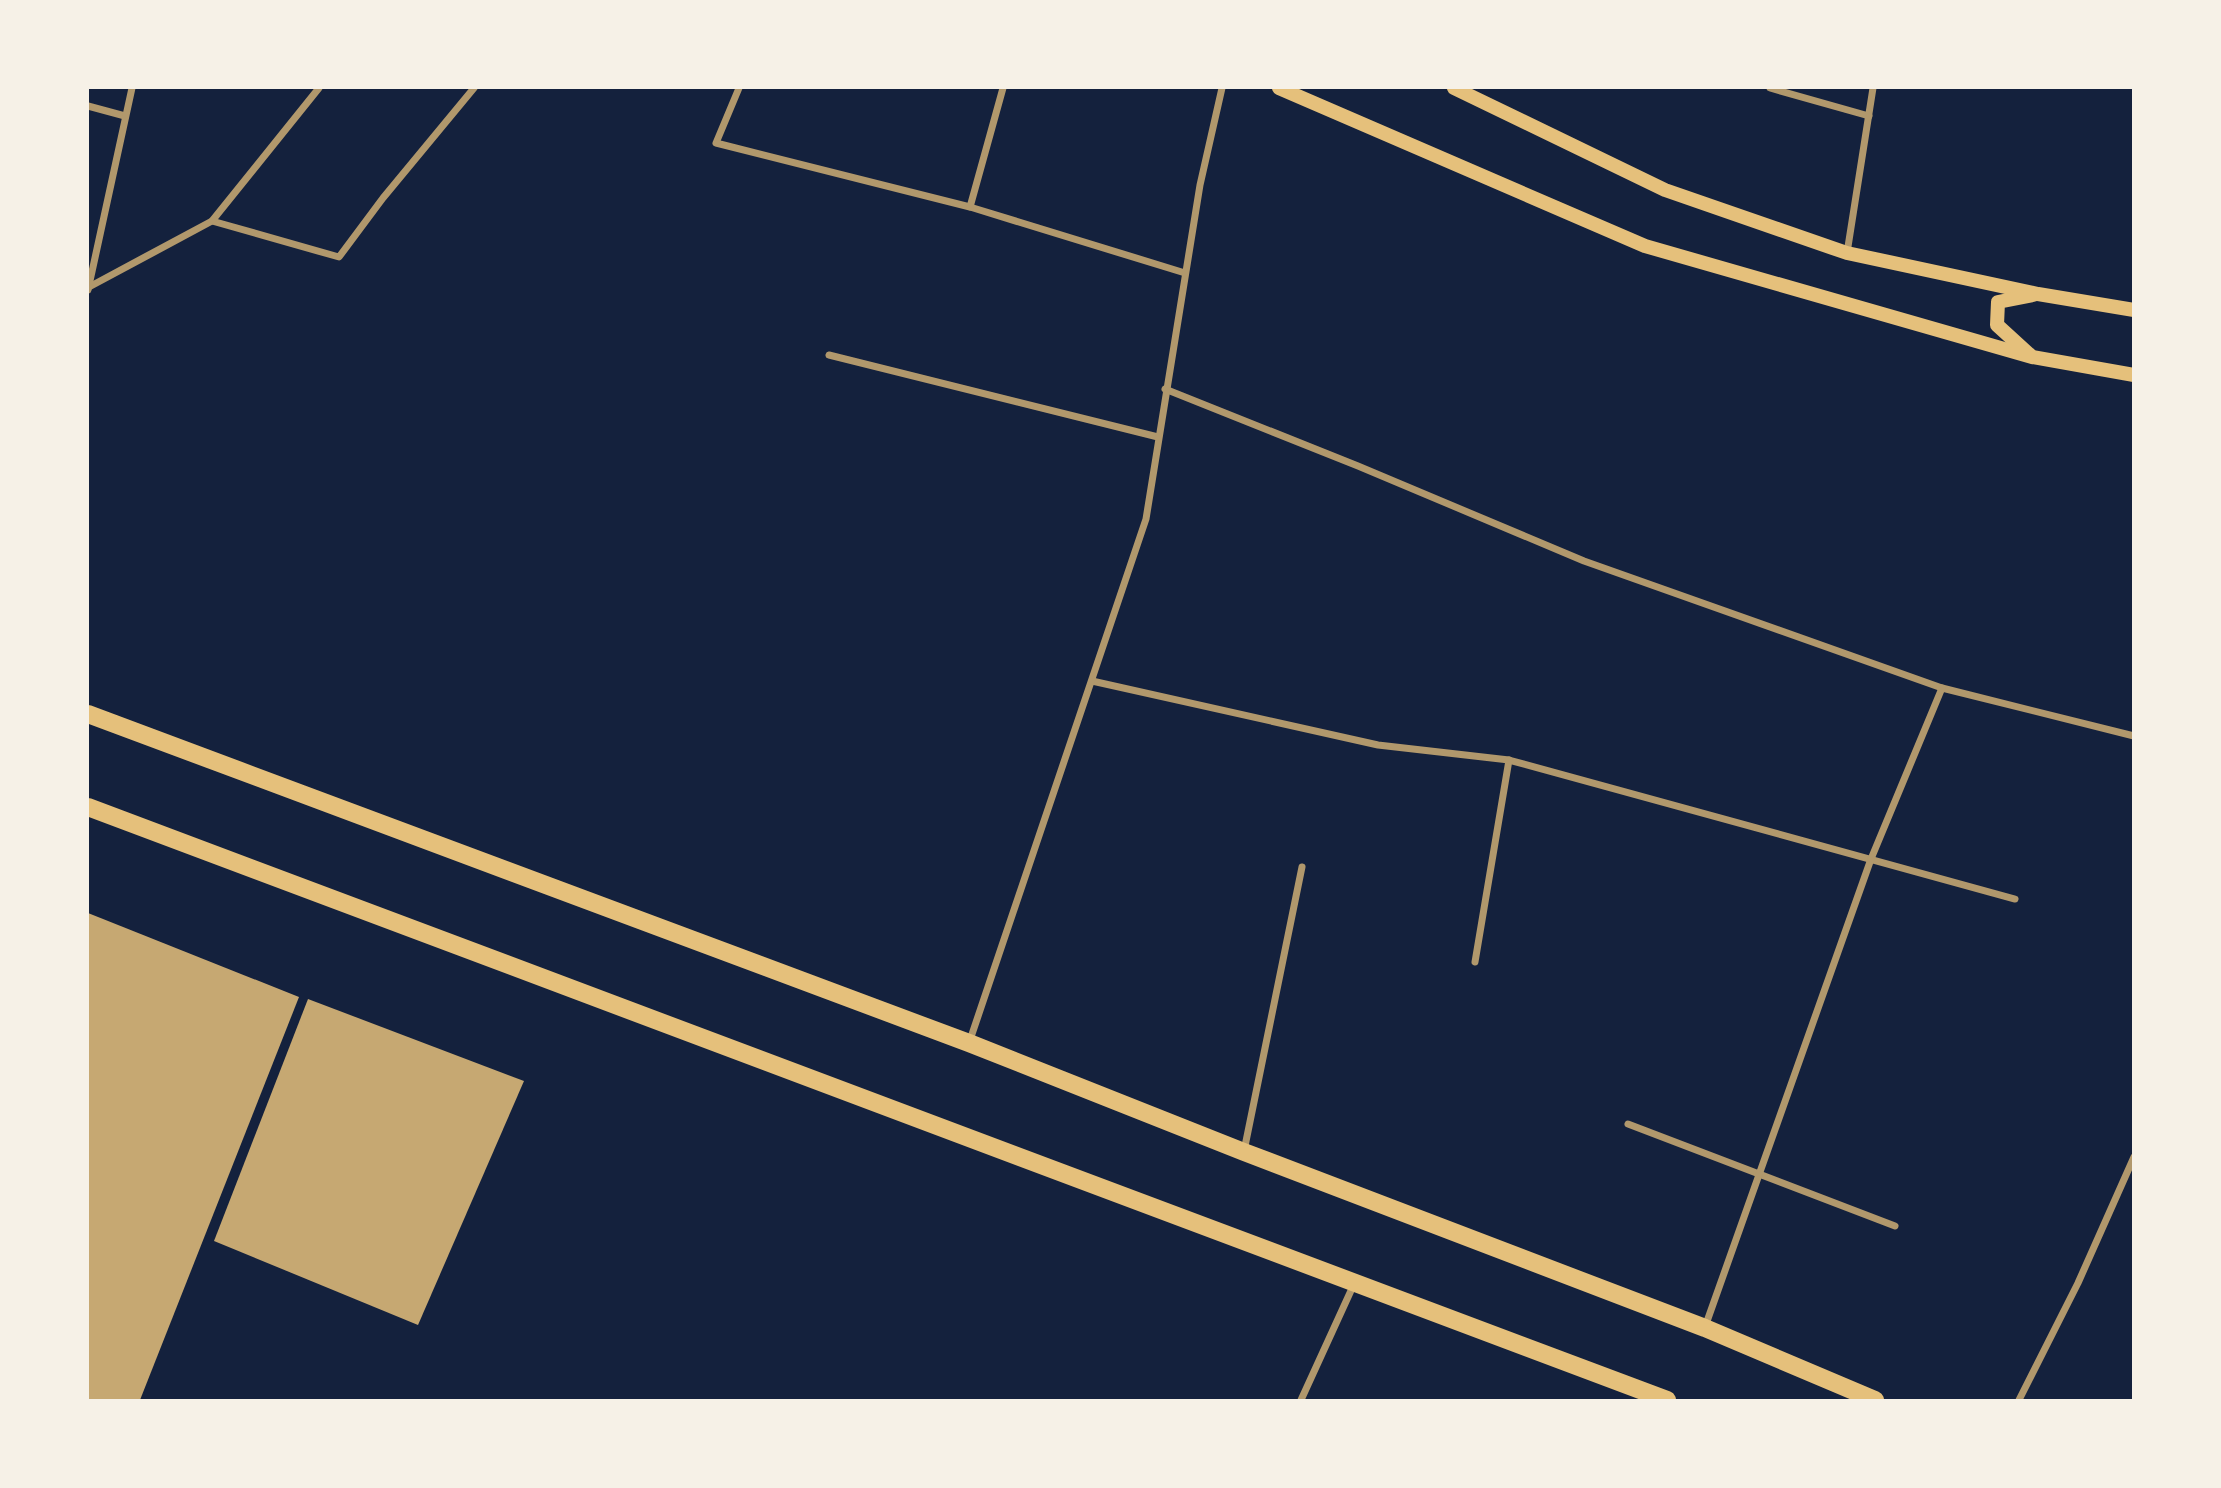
<svg xmlns="http://www.w3.org/2000/svg" width="2221" height="1488" font-family="'IBM Plex Sans',sans-serif">
  <rect width="100%" height="100%" fill="#14213d"/>
  <!-- building -->
  <g fill="#c6a872">
    <path d="M88,913l211,84 -159,403h-52z"/>
    <path d="M308,999l216,82 -106,244 -204,-84z"/>
  </g>
  <g fill="none" stroke-linecap="round" stroke-linejoin="round">
    <!-- minor -->
    <g stroke="#b1986c" stroke-width="7">
      <path d="M739,88l-23,55 254,64 215,66"/>
      <path d="M1770,88l99,28"/>
      <path d="M88,106l37,10"/>
      <path d="M970,207l33,-119"/>
      <path d="M212,221l127,36 44,-59 91,-110"/>
      <path d="M1847,253l26,-165"/>
      <path d="M89,287l123,-66 107,-133"/>
      <path d="M88,290l44,-202"/>
      <path d="M829,355l329,82"/>
      <path d="M1165,389l193,77 226,95 358,127 192,48"/>
      <path d="M1092,681l286,64 131,15"/>
      <path d="M1475,962l34,-202 506,139"/>
      <path d="M969,1043l177,-524 54,-334 22,-97"/>
      <path d="M1628,1124l267,102"/>
      <path d="M1244,1151l58,-284"/>
      <path d="M1705,1327l166,-468 71,-171"/>
      <path d="M1301,1400l53,-116"/>
      <path d="M2019,1400l59,-117 56,-126"/>
    </g>
    <!-- secondary -->
    <g stroke="#e5c07b" stroke-width="14">
      <path d="M1279,88l366,158 387,111 102,18"/>
      <path d="M1454,88l211,102 182,63 191,41 96,16"/>
      <path d="M2030,355l-33,-30 1,-23 35,-7"/>
    </g>
    <!-- primary -->
    <g stroke="#e5c07b" stroke-width="18">
      <path d="M88,714l881,329 275,109 461,176 170,72"/>
      <path d="M88,807l1579,593"/>
    </g>
  </g>
  <!-- border -->
  <rect width="2221" height="1488" fill="none" stroke="#f6f1e7" stroke-width="178"/>
</svg>
